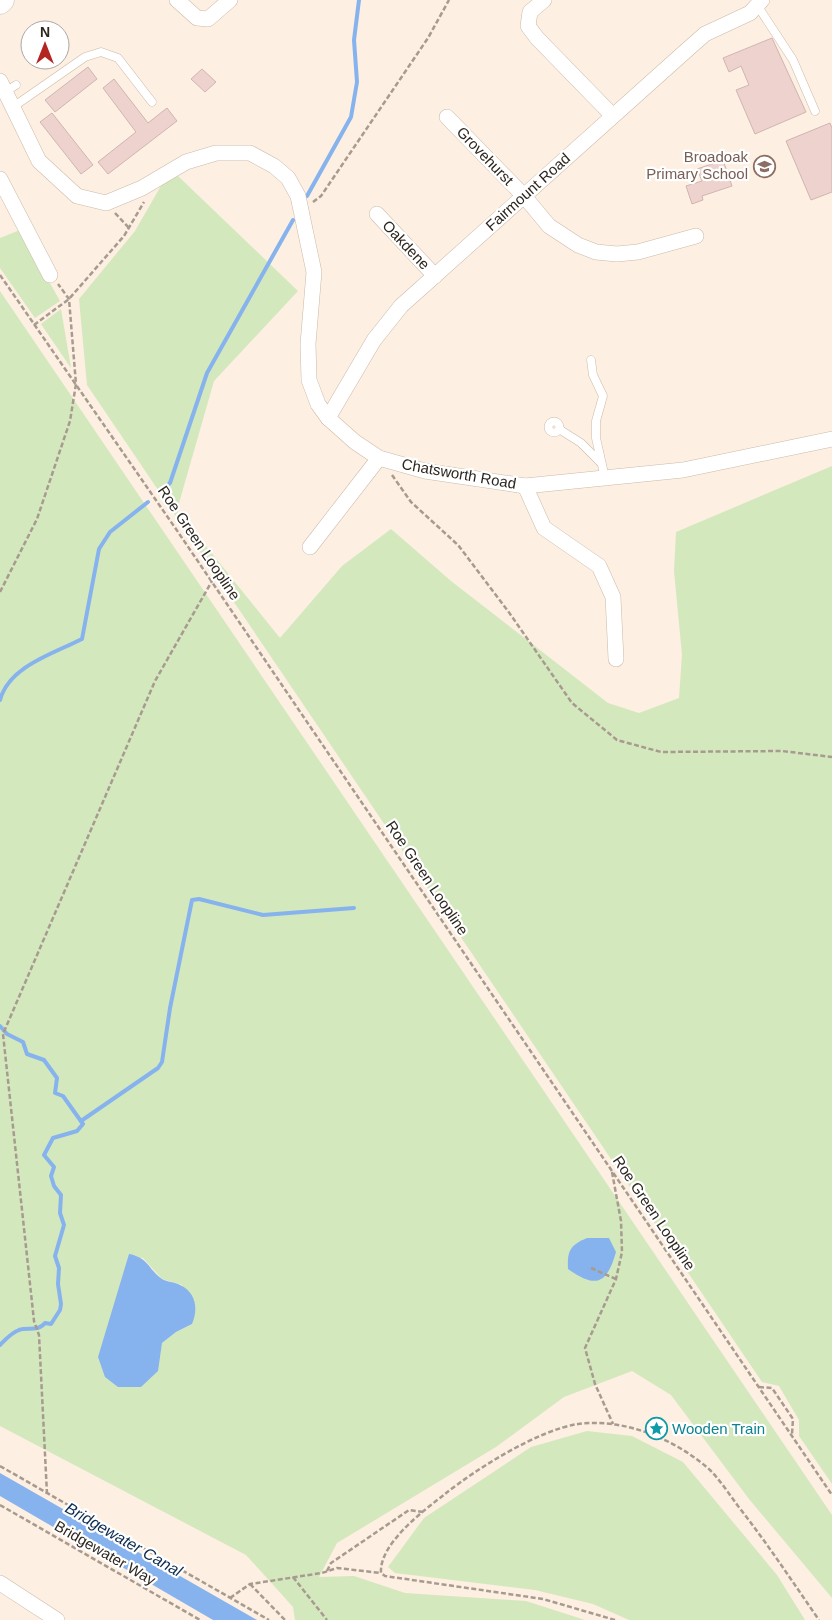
<svg xmlns="http://www.w3.org/2000/svg" width="832" height="1620" font-family="Helvetica,sans-serif">
  <rect width="100%" height="100%" fill="#fdefe1"/>
  <!-- green -->
  <g fill="#d4e8be" fill-rule="evenodd">
    <path d="M178,176l120,115 -84,90 -37,129 103,128 62,-72 49,-37 60,52 157,122 31,10 40,-15 3,-43 -8,-84 2,-39 156,-66v1018l-33,-48v-16l-20,-34 -17,-4 -675,-997 -8,-86 56,-68 27,-47z"/>
    <path d="M20,230l40,71 -25,17 -35,-50v-30z"/>
    <path d="M0,291l832,1224v83l-83,-99 -78,-104 -39,-24 -68,26 -68,50 -159,96 -18,34 35,-1 51,17 121,8 59,19h-290l-2,-13 -47,-52 -246,-129zM142,1257l20,22 20,6 10,39 -16,8 -14,11 -64,14 16,-46z"/>
    <path d="M61,309l10,59 -30,-44z"/>
    <path d="M587,1431l45,5 51,26 94,113 28,45h-176l-36,-16 -58,-14 -140,-17 -7,-6 36,-49 107,-71z"/>
  </g>
  <!-- water -->
  <g fill="#86b3ee">
    <path d="M587,1238h22l7,14c-9,32 -20,37 -48,17 -1,-18 2,-24 19,-31z"/>
    <path d="M129,1254c20,4 19,15 33,25 5,3 13,3 18,6 17,8 18,25 12,39l-16,8 -14,11 -4,28 -17,16h-23l-13,-10 -7,-20z"/>
    <path d="M0,1473l243,139 14,8h-44l-213,-124z"/>
  </g>
  <g fill="none" stroke-linecap="round" stroke-linejoin="round">
    <!-- stream -->
    <g stroke="#86b3ee" stroke-width="4">
      <path d="M307,196l44,-79 6,-35 -3,-42 5,-40"/>
      <path d="M160,492l10,-9 37,-110 86,-153"/>
      <path d="M0,700c9,-34 55,-47 82,-61l17,-90 11,-17 38,-30"/>
      <path d="M0,1026l7,8 16,8 4,12 17,6 13,18 -2,15 8,3 20,28 -6,7 -24,7 -9,17 10,12 -3,9 3,10 7,9 -1,18 4,12 -9,31 4,12 -1,16 3,20 -1,6 -9,14 -6,-1c-7,9 -17,4 -26,7 -8,3 -13,9 -19,15"/>
      <path d="M81,1121l77,-53 4,-6 8,-54 22,-108 7,-1 64,16 91,-7"/>
    </g>
  </g>
  <!-- building -->
  <g fill="#edd2ce" stroke="#d0b5b2">
    <path d="M772,38l34,74 -51,22 -19,-44 13,-5 -8,-19 -12,6 -6,-14z"/>
    <path d="M88,67l9,12 -42,33 -10,-12z"/>
    <path d="M202,69l14,13 -11,10 -14,-13z"/>
    <path d="M114,79l34,44 19,-15 10,13 -69,53 -10,-12 38,-30 -33,-44z"/>
    <path d="M52,113l41,52 -12,9 -41,-52z"/>
    <path d="M830,123l2,5v64l-21,8 -25,-59z"/>
    <path d="M723,160l9,26 -30,10 1,4 -11,4 -6,-18 16,-5 -5,-12z"/>
  </g>
  <g fill="none" stroke-linecap="round" stroke-linejoin="round">
    <defs>
      <g id="lane">
        <path d="M757,5l36,55 22,51"/>
        <path d="M5,92l11,-7"/>
        <path d="M13,107l72,-50 16,-5 17,6 34,44"/>
        <path d="M591,360l2,15 10,21 -7,25v17l9,40"/>
        <circle cx="554" cy="427" r="5.5"/>
        <path d="M559,429l22,14 19,19"/>
      </g>
      <g id="street">
        <path d="M177,0l20,18 11,1 22,-19"/>
        <path d="M544,0l-14,12 -2,14 9,12 75,77"/>
        <path d="M0,81l39,80 38,35 29,7 36,-15 44,-26 30,-9h34l24,13 14,12 10,18 16,76 -6,72 1,36 9,24 10,14 27,24 24,16 46,13 100,15 158,-16 149,-31"/>
        <path d="M447,117l77,79 25,30 29,19 18,7 21,2 21,-2 58,-16"/>
        <path d="M0,179l50,96"/>
        <path d="M377,214l58,62"/>
        <path d="M328,418l46,-78 27,-34 287,-257 17,-15 45,-21 12,-13"/>
        <path d="M525,486l19,42 55,38 14,31 3,62"/>
        <path d="M310,547l69,-89"/>
        <path d="M0,1583l57,37"/>
      </g>
      <path id="primary" d="M0,2l2,-2"/>
    </defs>
    <!-- lane casing -->
    <use href="#lane" stroke="#cbbba9" stroke-width="9"/>
    <!-- street casing -->
    <use href="#street" stroke="#cbbba9" stroke-width="16"/>
    <!-- primary casing -->
    <use href="#primary" stroke="#cbbba9" stroke-width="25"/>
    <!-- path -->
    <g stroke="#a79b90" stroke-width="2.5" stroke-dasharray="5 2.5" stroke-linecap="butt">
      <path d="M313,202l8,-6 107,-158 21,-38"/>
      <path d="M115,213l14,15"/>
      <path d="M0,275l178,257 654,963"/>
      <path d="M34,325l35,-26 55,-63 20,-34"/>
      <path d="M392,475l19,27 47,43 50,66 64,92 45,37 44,12 121,-1 50,6"/>
      <path d="M0,592l37,-73 33,-98 6,-37 -7,-85 -11,-15"/>
      <path d="M612,1172l9,49 1,31 -6,27 -31,69 10,36 18,40"/>
      <path d="M591,1268l25,11"/>
      <path d="M759,1387l13,1 21,31 -1,15"/>
      <path d="M0,1466l269,154"/>
      <path d="M47,1494l-8,-159 -5,-14 -31,-287 152,-353 57,-100"/>
      <path d="M0,1505l200,115"/>
      <path d="M327,1571l4,-8 78,-53 14,2"/>
      <path d="M293,1577l34,43"/>
      <path d="M250,1584l35,36"/>
      <path d="M230,1598l20,-14 72,-11 15,-5 44,5"/>
      <path d="M615,1620l-72,-21 -158,-23 -4,-3c-2,-29 42,-62 64,-79 31,-25 93,-64 133,-70 47,-6 97,15 132,46 10,10 19,24 28,36 29,37 54,75 81,114"/>
    </g>
    <!-- lane -->
    <use href="#lane" stroke="#fff" stroke-width="8"/>
    <!-- street -->
    <use href="#street" stroke="#fff" stroke-width="15"/>
    <!-- primary -->
    <use href="#primary" stroke="#fff" stroke-width="24"/>
  </g>
  <!-- icons -->
  <defs>
    <symbol id="school-ring" viewBox="-11 -11 22 22"><circle r="9.5" fill="#fff" stroke="#8d6e63" stroke-width="1.5"/><path d="M0-5L7-2L0 1L-7-2ZM-4 1L0 2.5L4 1V4Q0 6-4 4Z" fill="#8d6e63"/></symbol>
    <symbol id="sight-ring" viewBox="-11 -11 22 22"><circle r="9.5" fill="#fff" stroke="#0f9aa8" stroke-width="1.5"/><path d="M0-6L1.8-2.2L6-1.7L2.9 1.2L3.7 5.4L0 3.3L-3.7 5.4L-2.9 1.2L-6-1.7L-1.8-2.2Z" fill="#0f9aa8"/></symbol>
  </defs>
  <g fill-rule="evenodd">
    <use href="#school-ring" x="752" y="154" width="25" height="25"/>
    <use href="#sight-ring" x="644" y="1416" width="25" height="25"/>
  </g>
  <g text-anchor="middle" stroke-width="4.5" stroke-linejoin="round" paint-order="stroke">
    <!-- street labels -->
    <g font-size="15" fill="#2d261f" stroke="#fff">
      <text transform="translate(485 156) rotate(46)" y="5">Grovehurst</text>
      <text transform="translate(528 192) rotate(-42)" y="5">Fairmount Road</text>
      <text transform="translate(406 245) rotate(47)" y="5">Oakdene</text>
      <text transform="translate(459 474) rotate(10)" y="5">Chatsworth Road</text>
      <text transform="translate(199 543) rotate(56)" y="5">Roe Green Loopline</text>
      <text transform="translate(427 878) rotate(56)" y="5">Roe Green Loopline</text>
      <text transform="translate(654 1213) rotate(56)" y="5">Roe Green Loopline</text>
      <text transform="translate(105 1553) rotate(30)" y="5">Bridgewater Way</text>
    </g>
    <!-- education labels -->
    <g font-size="15" fill="#785e54" stroke="#fff" text-anchor="end">
      <text x="748" y="162">Broadoak<tspan x="748" dy="17">Primary School</tspan></text>
    </g>
    <!-- culture labels -->
    <g font-size="15" fill="#0d838f" stroke="#fff" text-anchor="start">
      <text x="672" y="1434">Wooden Train</text>
    </g>
    <!-- water labels -->
    <g font-size="16" font-style="italic" fill="#0b2a4f" stroke="#fff">
      <text transform="translate(124 1539) rotate(30)" y="6">Bridgewater Canal</text>
    </g>
  </g>
  <!-- north arrow -->
  <g transform="translate(45 45)"><circle r="24" fill="#ffffff" stroke="#aba8a5"/>
  <path d="M0-4L9 19L0 12L-9 19Z" fill="#b42522"/>
  <text y="-8" font-size="14" font-weight="bold" text-anchor="middle" fill="#2d261f">N</text>
  </g>
</svg>
